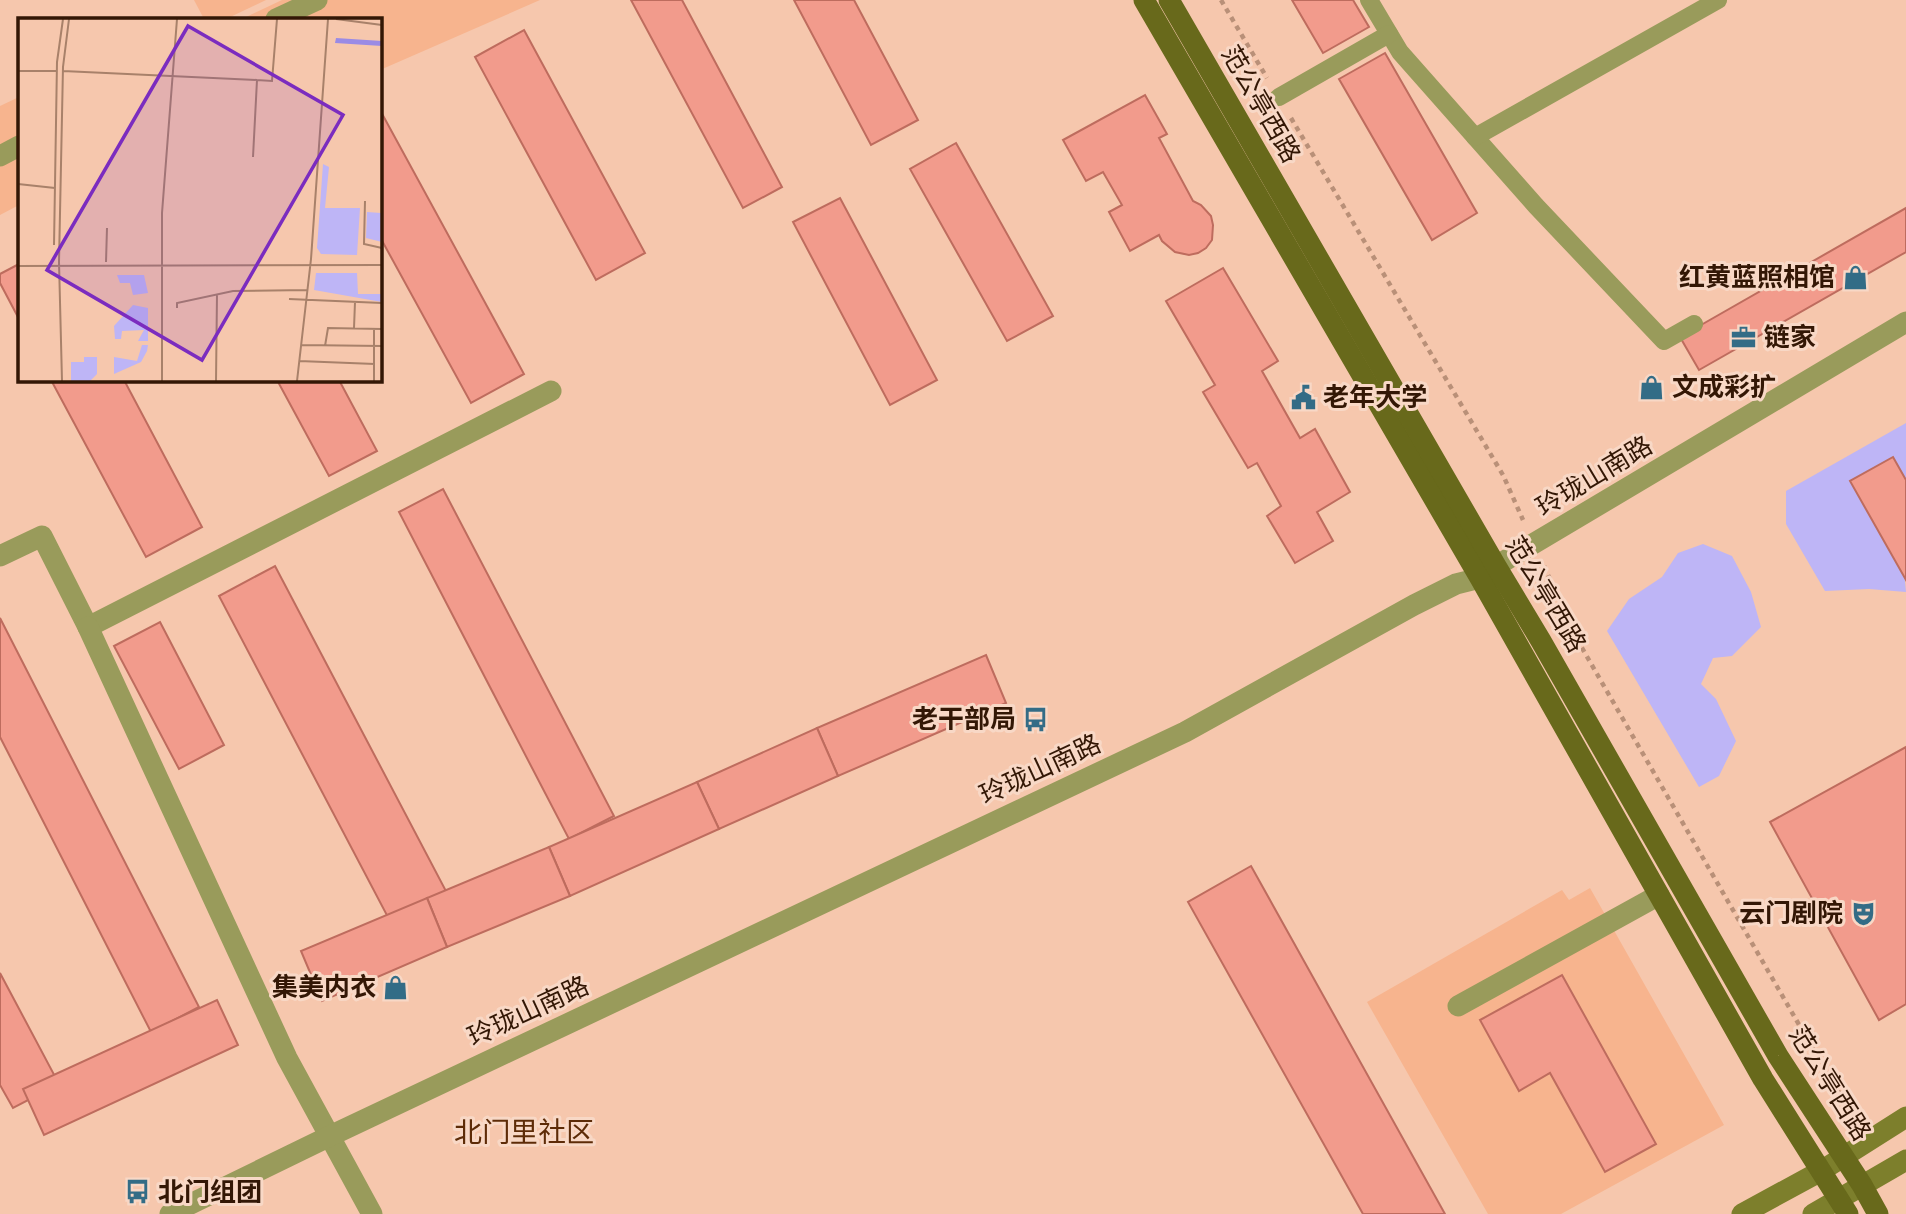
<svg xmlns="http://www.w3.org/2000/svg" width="1906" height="1214" font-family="Signika,'Noto Sans SC',sans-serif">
  <rect width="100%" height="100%" fill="#f6c7ad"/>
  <!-- built -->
  <g fill="#f7b48e">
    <path d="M194,0h72l-40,19h-22z"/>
    <path d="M282,0h258l-160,70v-51h-138z"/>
    <path d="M19,97v108l-19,10v-109z"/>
    <path d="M1590,888l134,237 -163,89h-73l-121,-212 195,-112 7,10z"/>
  </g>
  <!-- green -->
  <g fill="#beb5f6">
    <path d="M1906,423v57l-13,-23 13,135 -37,-3 -44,2 -39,-67v-33z"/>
    <path d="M1703,544l29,12 19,36 10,35 -29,29 -19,2 -12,26 15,15 20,42 -17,35 -20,11 -92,-156 22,-32 33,-22 16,-24z"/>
  </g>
  <!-- building -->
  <g fill="#f29b8c" stroke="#be6c5e" stroke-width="2">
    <path d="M631,0h51l100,187 -39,21z"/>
    <path d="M794,0h60l64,120 -47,25z"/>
    <path d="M1292,0h61l16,27 -46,26z"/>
    <path d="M524,30l121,223 -49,27 -121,-223z"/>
    <path d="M1385,53l92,160 -45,27 -93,-161z"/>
    <path d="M1145,95l22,39 -8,4 34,63 8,4 10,11 2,9 -1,15 -6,8 -8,5 -9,2 -14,-3 -13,-11 -3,-6 -29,16 -21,-39 13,-7 -19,-33 -17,9 -23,-41z"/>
    <path d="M380,110l144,264 -53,29 -91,-166z"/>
    <path d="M956,143l97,173 -46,25 -97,-172z"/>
    <path d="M840,198l97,182 -47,25 -97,-183z"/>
    <path d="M1906,208v44l-207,118 -19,-33z"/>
    <path d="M19,264v55l-19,-36v-9z"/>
    <path d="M1223,268l55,93 -16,10 38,67 15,-9 35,63 -33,20 16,29 -38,22 -28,-47 14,-10 -24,-43 -9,5 -45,-76 12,-7 -49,-84z"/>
    <path d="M51,380h73l78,147 -56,30z"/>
    <path d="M277,380h62l38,71 -48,25z"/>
    <path d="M1893,457l13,23v100l-56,-99z"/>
    <path d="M443,489l171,327 -45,23 -170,-327z"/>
    <path d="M275,566l172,327 -56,30 -172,-327z"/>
    <path d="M0,618l199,389 -48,25 -151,-295z"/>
    <path d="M160,622l64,123 -45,24 -65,-123z"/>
    <path d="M986,655l20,48 -168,73 -21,-48z"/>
    <path d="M817,728l21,48 -119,53 -22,-47z"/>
    <path d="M1906,747v257l-27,16 -109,-198z"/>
    <path d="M697,782l22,47 -149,67 -21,-49z"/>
    <path d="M549,847l21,49 -123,51 -20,-49z"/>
    <path d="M1251,866l194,348h-82l-175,-312z"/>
    <path d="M427,898l20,49 -125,54 -21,-50z"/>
    <path d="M0,973l59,111 -46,24 -13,-23z"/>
    <path d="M1562,975l94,169 -51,28 -55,-99 -31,18 -39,-71z"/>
    <path d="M217,1000l21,45 -194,90 -21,-46z"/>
  </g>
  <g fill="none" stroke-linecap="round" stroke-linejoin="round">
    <!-- path -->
    <g stroke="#b99078" stroke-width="4.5" stroke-dasharray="5 5" stroke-linecap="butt">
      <path d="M1221,0l46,78"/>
      <path d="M1291,118l212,357 20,45"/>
      <path d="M1544,566l34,75 235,408 42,70"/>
    </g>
    <!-- service -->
    <g stroke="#999b5b" stroke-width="18">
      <path d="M1369,0l31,52 136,154 128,135 30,-17"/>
      <path d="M1279,97l110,-63"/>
      <path d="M1475,137l243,-137"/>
    </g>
    <!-- minor -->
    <g stroke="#999b5b" stroke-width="21">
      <path d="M0,556l42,-20 46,91 463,-236"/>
      <path d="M88,627l199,431 85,156"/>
      <path d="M1458,1006l201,-111"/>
    </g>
    <!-- tertiary -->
    <g stroke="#999b5b" stroke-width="21">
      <path d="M276,19l41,-19"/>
      <path d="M0,156l19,-10"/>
      <path d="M170,1214l160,-78 855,-404 229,-127 42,-21 24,-6 16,-12 410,-244"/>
    </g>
    <!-- secondary -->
    <g stroke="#7d7f2c" stroke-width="21">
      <path d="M1742,1214l79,-43 85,-54"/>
      <path d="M1813,1214l93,-54"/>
    </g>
    <!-- primary -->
    <g stroke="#68691b" stroke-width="21">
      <path d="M1144,0l336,578 283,501 85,135"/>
      <path d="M1169,0l327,566 45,75 237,415 84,129 16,29"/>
    </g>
  </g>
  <!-- icons -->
  <defs>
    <symbol id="shop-bare" viewBox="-9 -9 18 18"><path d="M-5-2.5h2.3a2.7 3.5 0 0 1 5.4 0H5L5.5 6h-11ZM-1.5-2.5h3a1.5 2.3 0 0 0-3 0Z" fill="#336c86" stroke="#f8d8c6" stroke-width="2.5" paint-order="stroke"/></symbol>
    <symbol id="office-bare" viewBox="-9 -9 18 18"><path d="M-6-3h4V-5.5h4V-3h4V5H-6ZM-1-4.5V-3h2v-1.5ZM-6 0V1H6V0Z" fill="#336c86" stroke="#f8d8c6" stroke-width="2.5" paint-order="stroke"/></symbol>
    <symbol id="civic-bare" viewBox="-9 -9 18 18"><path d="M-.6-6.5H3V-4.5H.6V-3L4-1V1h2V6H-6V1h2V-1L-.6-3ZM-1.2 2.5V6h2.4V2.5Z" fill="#336c86" stroke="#f8d8c6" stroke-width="2.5" paint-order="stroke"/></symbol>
    <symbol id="bus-bare" viewBox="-9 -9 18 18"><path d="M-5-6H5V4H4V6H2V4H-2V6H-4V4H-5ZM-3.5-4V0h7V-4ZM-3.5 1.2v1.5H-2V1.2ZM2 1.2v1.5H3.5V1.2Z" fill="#336c86" stroke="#f8d8c6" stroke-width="2.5" paint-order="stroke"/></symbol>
    <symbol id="theatre-bare" viewBox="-9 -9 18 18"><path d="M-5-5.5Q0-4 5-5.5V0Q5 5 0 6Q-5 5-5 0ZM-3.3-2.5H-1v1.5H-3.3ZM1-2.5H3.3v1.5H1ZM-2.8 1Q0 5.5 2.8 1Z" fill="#336c86" stroke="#f8d8c6" stroke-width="2.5" paint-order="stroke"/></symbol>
  </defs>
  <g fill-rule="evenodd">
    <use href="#shop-bare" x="1838" y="260" width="35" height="35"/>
    <use href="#office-bare" x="1726" y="320" width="35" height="35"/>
    <use href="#shop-bare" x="1634" y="370" width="35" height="35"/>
    <use href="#civic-bare" x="1286" y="380" width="35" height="35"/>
    <use href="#bus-bare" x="1018" y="702" width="35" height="35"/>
    <use href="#theatre-bare" x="1846" y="896" width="35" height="35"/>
    <use href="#shop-bare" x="378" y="970" width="35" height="35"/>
    <use href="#bus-bare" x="120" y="1174" width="35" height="35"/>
  </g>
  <g text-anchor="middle" stroke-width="6" stroke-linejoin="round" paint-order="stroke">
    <!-- street labels -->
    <g font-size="26" fill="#331705" stroke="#f8d8c6">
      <text transform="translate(1261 104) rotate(60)" y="9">范公亭西路</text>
      <text transform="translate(1594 476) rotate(-31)" y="9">玲珑山南路</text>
      <text transform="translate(1546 594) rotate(59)" y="9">范公亭西路</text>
      <text transform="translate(1040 769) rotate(-25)" y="9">玲珑山南路</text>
      <text transform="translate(528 1011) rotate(-25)" y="9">玲珑山南路</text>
      <text transform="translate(1830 1083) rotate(58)" y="9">范公亭西路</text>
    </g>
    <!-- poi labels -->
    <g font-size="26" font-weight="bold" fill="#331705" stroke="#f8d8c6" text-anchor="end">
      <text x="1835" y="286">红黄蓝照相馆</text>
      <text x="1764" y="346" text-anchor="start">链家</text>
      <text x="1672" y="396" text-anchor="start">文成彩扩</text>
      <text x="1323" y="406" text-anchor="start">老年大学</text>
      <text x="1016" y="728">老干部局</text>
      <text x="1843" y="922">云门剧院</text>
      <text x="376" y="996">集美内衣</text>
      <text x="158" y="1201" text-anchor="start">北门组团</text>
    </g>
    <!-- neighbourhood labels -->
    <g font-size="28" fill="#5d2b07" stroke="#f8d8c6">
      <text x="524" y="1142">北门里社区</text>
    </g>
  </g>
  <!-- overview -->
  <g transform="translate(18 18)">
    <rect width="364" height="364" fill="#f6c7ad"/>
    <path d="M305,146l6,3 -4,41h35l-3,47 -36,-1 -4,-6zM349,194l14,1 1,29 -16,-4zM298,255h41l1,21h24v8l-68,-12zM99,257h27l4,18 -15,2 -3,-12h-10zM115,287l15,3v33h-10l6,-11 -22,1 -1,8h-6l-1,-13zM124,327h6l-1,6 -6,11 -27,12v-17l23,4zM66,339h13v17l-7,7h-19v-19h13z" fill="#beb5f6"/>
    <path d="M318,20l46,3v5l-47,-3z" fill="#9a8be5"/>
    <path fill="none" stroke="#a8816a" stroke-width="2" d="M318,1l46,6M0,53h39M45,53l194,9M235,139l4,-77 15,1 5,-62M0,166l37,4M347,183l-1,43 18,4M36,227l3,-183 6,-43M88,244l1,-34M0,248l364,-1M271,281l93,4M159,290v-5l56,-12 75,-1M336,310l1,-26M356,311v52M283,327l81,1M307,328l3,-18 54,1M281,343l76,3M44,363l-3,-119 4,-195 6,-48M144,363v-168l15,-194M198,363l1,-87M279,363l14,-122 17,-240"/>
    <path fill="#7b2cbf" fill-opacity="0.15" stroke="#7b2cbf" stroke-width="3.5" d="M170,8l155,89 -141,245 -155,-90z"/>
    <rect width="364" height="364" fill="none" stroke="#331705" stroke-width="3.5"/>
  </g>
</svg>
